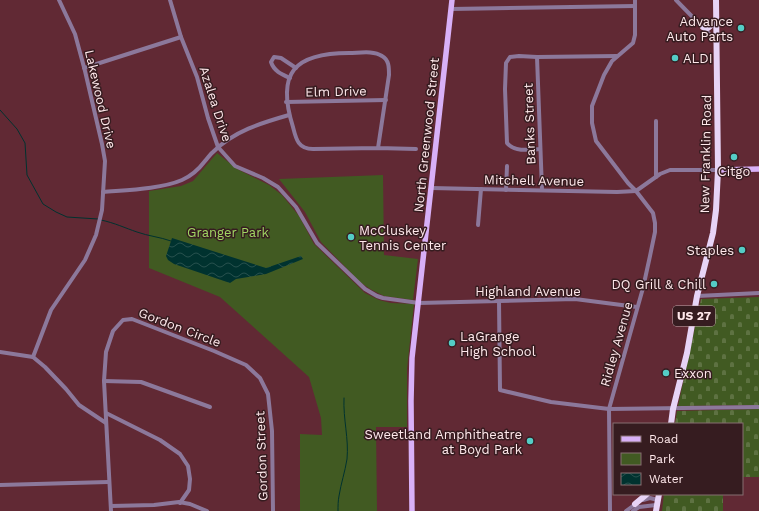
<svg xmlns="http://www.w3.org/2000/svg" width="759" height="511" font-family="'Work Sans',sans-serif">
  <defs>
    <pattern id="cemetery-stones" width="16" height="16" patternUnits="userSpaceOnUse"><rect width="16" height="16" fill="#415a22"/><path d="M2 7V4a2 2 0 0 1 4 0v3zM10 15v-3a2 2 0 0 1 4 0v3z" fill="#5e7242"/></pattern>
    <pattern id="water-waves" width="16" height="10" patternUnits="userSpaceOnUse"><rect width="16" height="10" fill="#00322f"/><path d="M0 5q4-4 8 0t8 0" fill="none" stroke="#26504d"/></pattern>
  </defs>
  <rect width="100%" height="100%" fill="#612934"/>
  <!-- cemetery -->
  <g fill="url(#cemetery-stones)">
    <path d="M759,297v108l-81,1 23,-107z"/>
    <path d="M759,409v68h-17v-53h-67l2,-13z"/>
    <path d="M664,494h59v17h-61z"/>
  </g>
  <!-- park -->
  <g fill="#415a22">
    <path d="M217,153l20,16 32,16 13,10 17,21 15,28 51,49 14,7 12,3 23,1 -7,65v58h-31l1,84h-77v-77l22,1 -1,-17 -12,-41 -89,-80 -71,-29v-77l32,-5 12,-5z"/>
    <path d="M383,175l1,80 34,4 -5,41 -29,-4 -14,-7 -10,-7 -39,-40 -16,-30 -26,-33z"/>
  </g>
  <!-- water -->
  <path fill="url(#water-waves)" d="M172,238l94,30 35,-12 2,3 -37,15 -30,5 -6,4 -56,-19 -6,-4 -2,-4z"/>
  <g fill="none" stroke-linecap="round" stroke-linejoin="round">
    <!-- stream -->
    <g stroke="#00322f" stroke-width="1">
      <path d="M0,110l17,19 8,14 2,32 16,29 13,8 11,5 31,2"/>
      <path d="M101,220c14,3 24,8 36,12 11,4 23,5 34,9"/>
      <path d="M338,511c0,-5 0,-10 1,-15 2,-13 6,-24 8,-37 2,-20 -4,-40 -3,-61"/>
    </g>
    <!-- minor -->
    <g stroke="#8c789b" stroke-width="4">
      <path d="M170,0l11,37 16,40 11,41 10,29 17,19 28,12 15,9 18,20 21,36 48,46 12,7 6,2 36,5 156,-4 62,8"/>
      <path d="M676,0l40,41"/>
      <path d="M451,9l184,-3"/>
      <path d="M537,57l5,133"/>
      <path d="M84,68l97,-31"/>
      <path d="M290,78c-9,-4 -16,-7 -19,-16l3,-5 7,1 15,10"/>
      <path d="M286,102l100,-2"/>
      <path d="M656,121v56"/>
      <path d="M378,148l11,-73c0,-8 0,-15 -7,-19 -9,-6 -23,-3 -33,-3 -55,0 -73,20 -56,74 3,12 5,22 20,22l65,-1 38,1"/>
      <path d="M540,149c-11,1 -26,3 -33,-6l-2,-54 1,-26 4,-6 9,-1 18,1 80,-1"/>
      <path d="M431,188l186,4 19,-1 24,-17 10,-4h48"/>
      <path d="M506,190l1,-24"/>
      <path d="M103,192c23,-2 58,-3 79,-12 9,-4 17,-11 23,-19 3,-3 5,-7 8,-9 21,-21 48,-29 76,-37"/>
      <path d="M478,225l3,-36"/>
      <path d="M697,296l62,-3"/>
      <path d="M499,301l1,89 51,12 58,7 150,-2"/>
      <path d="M0,352l33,5 12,10 21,22 13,16 27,18"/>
      <path d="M33,357l18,-47 34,-50 11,-25 6,-25 3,-49 -3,-17 -17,-73 -10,-37 -16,-34"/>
      <path d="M104,381l37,1 69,25"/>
      <path d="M106,413l54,27 20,14 8,12 2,13 -1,11 -9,13"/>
      <path d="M0,485l108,-3"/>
      <path d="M643,500l7,-2 8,2"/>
      <path d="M111,506l43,-1 25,-3 11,2 17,7"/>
      <path d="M111,511l-7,-130 2,-29 7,-21 10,-11 9,-1 82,32 32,14 14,13 8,16 4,37 1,80"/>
      <path d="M610,511l-1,-102 34,-121 7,-32 5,-24v-9l-2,-10 -17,-22 -8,-8 -32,-42 -4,-18v-17l12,-31 8,-14 21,-18 2,-8v-35"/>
      <path d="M626,511l11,-8"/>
      <path d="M633,511l6,-4 17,-2"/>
    </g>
    <!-- major -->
    <g stroke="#d8b0f7" stroke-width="5.5">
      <path d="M718,170l41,-1"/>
      <path d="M412,511l-1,-110 1,-43 40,-358"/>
    </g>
    <!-- highway -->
    <g stroke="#e7d4f6" stroke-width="6">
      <path d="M703,27l5,1 8,-7"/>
      <path d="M671,424l2,-15 14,-56 10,-57 16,-63 3,-23 2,-40 -2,-170"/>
      <path d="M635,504l12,-10"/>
      <path d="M656,511l3,-17"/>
    </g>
  </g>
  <!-- markers -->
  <g fill="#54cdc6" stroke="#361c20" stroke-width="1.5">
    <circle cx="741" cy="28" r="4"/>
    <circle cx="675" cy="58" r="4"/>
    <circle cx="734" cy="157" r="4"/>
    <circle cx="351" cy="237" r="4"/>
    <circle cx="742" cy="250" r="4"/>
    <circle cx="714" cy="284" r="4"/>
    <circle cx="452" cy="343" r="4"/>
    <circle cx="666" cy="373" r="4"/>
    <circle cx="530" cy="441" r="4"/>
  </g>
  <g text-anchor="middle" stroke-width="3" stroke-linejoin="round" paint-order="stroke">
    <!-- shield labels -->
    <rect fill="#361c20" stroke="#c3abae" stroke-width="1" x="673" y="306" width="42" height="20" rx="3"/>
    <g font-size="12" font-weight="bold" fill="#ffe8eb">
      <text x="694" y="320">US 27</text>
    </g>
    <!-- poi labels -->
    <g font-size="13" fill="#ffe8eb" stroke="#361c20" text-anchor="end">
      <text x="733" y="26">Advance<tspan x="733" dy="15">Auto Parts</tspan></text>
      <text x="683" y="63" text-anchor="start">ALDI</text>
      <text x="734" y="176" text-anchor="middle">Citgo</text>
      <text x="359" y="235" text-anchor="start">McCluskey<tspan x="359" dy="15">Tennis Center</tspan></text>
      <text x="734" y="255">Staples</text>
      <text x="706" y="289">DQ Grill &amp; Chill</text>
      <text x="460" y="341" text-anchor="start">LaGrange<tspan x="460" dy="15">High School</tspan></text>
      <text x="674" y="378" text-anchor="start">Exxon</text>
      <text x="522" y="439">Sweetland Amphitheatre<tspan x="522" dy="15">at Boyd Park</tspan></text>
    </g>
    <!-- street labels -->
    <g font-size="13" fill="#ffe8eb" stroke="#361c20">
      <text transform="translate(336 91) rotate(-1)" y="5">Elm Drive</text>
      <text transform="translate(101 99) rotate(77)" y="5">Lakewood Drive</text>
      <text transform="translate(216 104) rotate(72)" y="5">Azalea Drive</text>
      <text transform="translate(529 124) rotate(-92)" y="5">Banks Street</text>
      <text transform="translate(426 135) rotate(-84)" y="5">North Greenwood Street</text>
      <text transform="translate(705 154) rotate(-89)" y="5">New Franklin Road</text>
      <text transform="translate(534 180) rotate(1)" y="5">Mitchell Avenue</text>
      <text x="528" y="296">Highland Avenue</text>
      <text transform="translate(180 327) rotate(21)" y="5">Gordon Circle</text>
      <text transform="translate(616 344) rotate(-74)" y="5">Ridley Avenue</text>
      <text transform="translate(261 456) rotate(-92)" y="5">Gordon Street</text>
    </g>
    <!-- park labels -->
    <g font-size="13" fill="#a1d663" stroke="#361c20">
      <text x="228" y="237">Granger Park</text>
    </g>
  </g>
  <!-- legend -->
  <rect x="613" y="423" width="130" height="72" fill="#361c20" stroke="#866e71"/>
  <rect x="621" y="436" width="20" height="6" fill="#d8b0f7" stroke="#866e71"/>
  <text x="649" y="443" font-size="12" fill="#ffe8eb">Road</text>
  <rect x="621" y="453" width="20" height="12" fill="#415a22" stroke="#866e71"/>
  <text x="649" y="463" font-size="12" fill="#ffe8eb">Park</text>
  <rect x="621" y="473" width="20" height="12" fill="url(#water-waves)" stroke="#866e71"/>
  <text x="649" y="483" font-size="12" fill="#ffe8eb">Water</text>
</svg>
